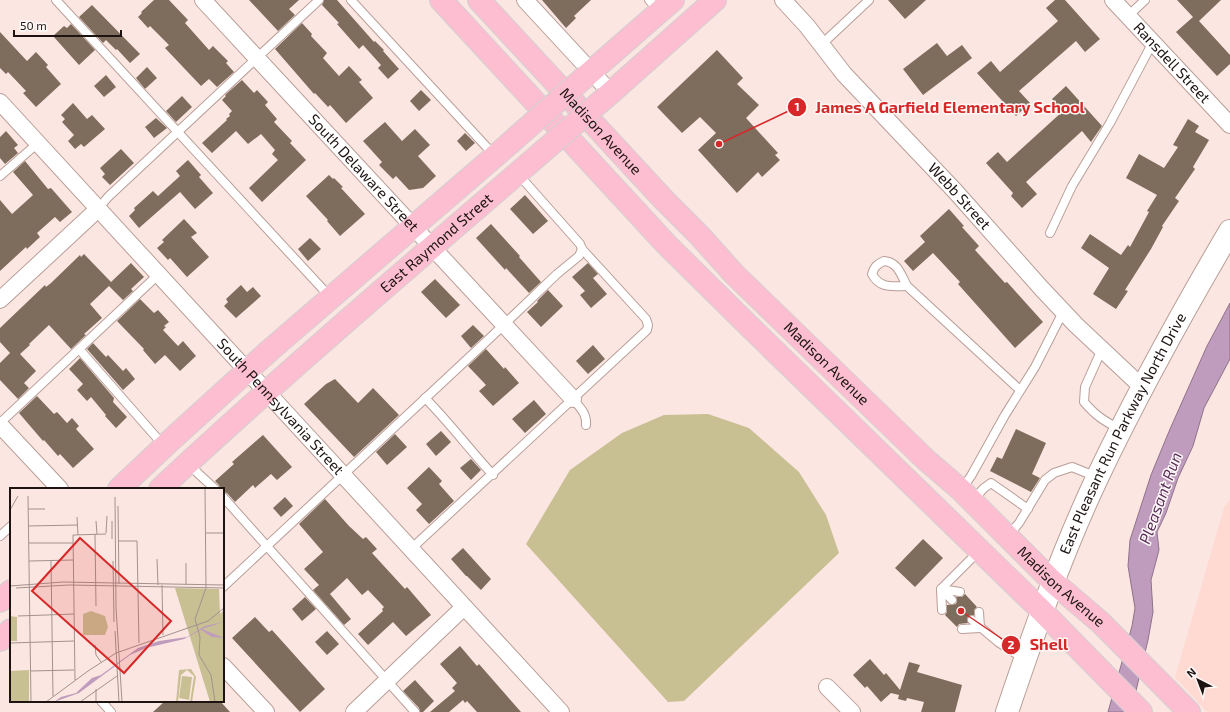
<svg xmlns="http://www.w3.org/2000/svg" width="1230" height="712" font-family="'Exo 2',sans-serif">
  <rect width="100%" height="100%" fill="#fce6e1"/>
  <!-- built -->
  <path fill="#fedad2" d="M1230,499v213h-23l-32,-35 49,-169z"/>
  <!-- green -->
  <path fill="#c8bf93" d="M708,414l41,14 50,44 27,43 13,38 -155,148 -16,1 -142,-158 44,-74 52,-37 42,-18z"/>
  <!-- water -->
  <path fill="#bf9cbd" stroke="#8e738a" d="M1230,303v56l-26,49 -11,38 -15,32 -12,35 -9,19 2,18 -8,30 2,32 -5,28 -17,72h-23l24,-86 3,-18 -7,-42 2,-26 21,-65 19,-46 37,-83z"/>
  <!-- building -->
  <g fill="#7e6d5d">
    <path d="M154,0h15l19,20 -3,3 24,27 4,-4 15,15 -2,2 8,9 -17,15 -8,-8 -8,7 -36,-38 4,-3 -19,-19 -2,2 -10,-11 4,-4 -1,-1z"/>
    <path d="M249,0h50l-10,9 6,6 -17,16z"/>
    <path d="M324,0h13l37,42 1,-1 9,9 -1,1 16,18 -11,10 -10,-11 3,-3 -18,-20 -4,4 -22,-25 2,-1 -17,-18z"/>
    <path d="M542,0h49l-17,16 2,2 -10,10z"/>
    <path d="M888,0h38l-21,19z"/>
    <path d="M1055,0h10l35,39 -15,13 -9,-11 -57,50 11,12 -14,13 -39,-43 14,-12 9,11 58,-51 -12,-13z"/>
    <path d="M1177,0h44l-22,21 31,34v9l-13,12 -41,-44 17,-15z"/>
    <path d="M92,5l48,49 -10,9 -13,-14 -1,1 -10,-10 -3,3 -24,-26z"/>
    <path d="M302,23l10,11 -1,2 16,17 -4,5 16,18 10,-10 13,14 -3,2 14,16 -27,25 -16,-18 -2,2 -13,-14 -1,1 -39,-45z"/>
    <path d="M71,24l24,26 -16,15 -26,-29 11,-10 3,2z"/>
    <path d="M0,32l27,29 9,-9 12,13 -2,2 15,17 -25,23 -13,-14 3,-2 -18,-19 -2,2 -6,-6z"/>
    <path d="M937,43l10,13 15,-11 10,13 -49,37 -20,-26z"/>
    <path d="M717,50l26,28 -6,6 22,21 -13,13 32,35 -3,2 5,5 -18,17 -4,-5 -21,21 -39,-43 18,-17 -16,-16 -18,16 -25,-26z"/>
    <path d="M147,67l10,11 -12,11 -9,-11z"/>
    <path d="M106,75l10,12 -12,10 -10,-11z"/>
    <path d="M242,80l12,13 3,-3 11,12 -3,3 12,14 -3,3 18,19 -2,2 16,17 -44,42 -13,-14 29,-28 -6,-6 3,-4 -14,-16 -13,10 -12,-13 -24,22 -10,-10 25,-23 -1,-1 4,-3 -1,-2 3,-3 -10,-11 4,-4 -1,-1z"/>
    <path d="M1066,86l36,40 -11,16 -9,-11 -56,51 11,12 -15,14 -11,-12 2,-3 -27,-30 12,-11 9,10 56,-51 -11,-12z"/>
    <path d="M421,90l10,10 -12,11 -9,-10z"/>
    <path d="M182,96l10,11 -16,15 -10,-11z"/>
    <path d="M73,103l14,16 5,-4 13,14 -21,18 -3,-3 -6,5 -7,-8 6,-6 -12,-13 3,-3 -4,-4z"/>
    <path d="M156,118l11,10 -13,10 -9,-11z"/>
    <path d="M1188,119l11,7 -4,6 14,8 -16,27 2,2 -20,29 4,3 -17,25 1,1 -12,22 -26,41 3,1 -12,18 -23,-15 16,-26 -28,-20 9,-14 31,21 7,-10 2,2 19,-35 -2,-1 10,-16 -31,-17 13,-24 25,14 14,-21 -5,-2z"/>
    <path d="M385,122l17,19 13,-12 15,16 -12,11 18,20 -13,12 -14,2 -13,-14 -3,3 -14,-14 3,-3 -19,-21z"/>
    <path d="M6,131l12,14 -4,3 4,5 -13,11 -5,-6v-21z"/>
    <path d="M465,133l10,10 -9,8 -9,-10z"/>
    <path d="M121,149l13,14 -24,22 -8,-8 3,-3 -5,-6z"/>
    <path d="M188,160l13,15 -2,2 14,16 -18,16 -15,-17 -41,36 -10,-12 6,-6 -1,-2 19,-17 5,5 22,-20 -4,-5z"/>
    <path d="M25,161l23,28 3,-1 21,24 -12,10 -5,-5 -18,16 3,4 -13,12 -1,-2 -26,24v-71l12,14 21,-19 -20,-23z"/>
    <path d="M329,175l4,4 1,-1 9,9 -2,1 24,26 -25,22 -13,-15 1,-1 -22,-24z"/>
    <path d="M525,195l23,26 -15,13 -23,-25z"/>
    <path d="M949,209l15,17 -2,1 17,19 -4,4 30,33 2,-1 36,40 -28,26 -57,-64 2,-2 -27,-29 -20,18 -9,-10 21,-19 -5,-6z"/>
    <path d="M184,219l13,14 -6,4 18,20 -22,20 -17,-19 -2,2 -11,-12 7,-6 -2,-2z"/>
    <path d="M491,224l29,32 -1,1 22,25 -12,11 -23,-25 -1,2 -29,-32z"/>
    <path d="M310,238l11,11 -13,12 -10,-12z"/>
    <path d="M84,254l27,28 20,-19 13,14 -13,12 2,2 -10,9 -14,-14 -19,18 12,14 -18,16 2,1 -15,14 -22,-24 -20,19 1,1 -10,9 16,17 -12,12 5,5 -11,11 -18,-19v-17l10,-10 -10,-11v-14l45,-43 1,2 5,-4 29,-28 1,2z"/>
    <path d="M588,263l10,11 -5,4 14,16 -16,14 -11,-13 5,-4 -13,-14z"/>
    <path d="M435,279l25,26 -14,13 -25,-26z"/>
    <path d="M241,285l6,7 6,-5 8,9 -25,22 -12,-12 4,-4 -2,-3z"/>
    <path d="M548,290l15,16 -22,21 -14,-15 11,-10 -1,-1z"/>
    <path d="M140,299l14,14 4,-3 11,12 -5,4 2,1 -3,3 15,16 5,-5 13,15 -16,15 -15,-16 -10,9 -12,-14 1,-1 -27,-28z"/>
    <path d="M473,325l11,11 -13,12 -10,-12z"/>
    <path d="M93,343l13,14 2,-2 15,16 3,-3 9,11 -12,11 -36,-41z"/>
    <path d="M593,345l12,14 -17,15 -12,-13z"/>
    <path d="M486,349l18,20 1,-2 14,16 -26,23 -14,-15 7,-6 -18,-19z"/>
    <path d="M80,358l34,40 -1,4 14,15 -11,11 -11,-12 1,-1 -15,-18 -4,4 -10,-11 6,-6 -14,-15z"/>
    <path d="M335,379l23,24 15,-15 26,27 -45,42 -50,-53 22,-20z"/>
    <path d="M37,396l17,18 3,-2 10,11 5,-5 7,8 -3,3 18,20 -21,19 -13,-14 -2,2 -14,-16 -1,1 -24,-28z"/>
    <path d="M534,400l12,14 -21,19 -13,-14z"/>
    <path d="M1016,429l30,14 -14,31 8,4 -9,14 -41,-21 7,-14 5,2z"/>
    <path d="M441,431l10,11 -15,14 -10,-12z"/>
    <path d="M395,434l12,13 -20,18 -11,-13z"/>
    <path d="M263,435l29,32 -15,13 -6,-6 -16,14 -2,-3 -18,17 -8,-9 -4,-1v-3h-3l-1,-4 -4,-4 19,-17 -2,-2z"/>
    <path d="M471,459l10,11 -10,10 -11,-12z"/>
    <path d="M429,467l13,14 -3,3 15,17 -25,23 -13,-14 6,-6 -15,-16z"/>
    <path d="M285,497l8,9 -12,11 -8,-9z"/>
    <path d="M325,499l24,27 14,13 3,-2 11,12 -5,4 33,36 2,-2 24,28 -25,21 -13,-14 -25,23 -10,-11 25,-23 -1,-2 2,-2 -16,-17 -6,5 -15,-17 -17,16 21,25 -7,6 -31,-35 6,-5 -15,-16 19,-17 -24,-28z"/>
    <path d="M923,539l20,19 -28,29 -20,-19z"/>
    <path d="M463,548l28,31 -10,11 -14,-14h-1l-15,-17z"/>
    <path d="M965,594l12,13 -3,3v5h-3l-3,2 -1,2 1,4 -9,1 -2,3 -12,-12 2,-3v-7l9,-1 1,-3 -1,-4h6z"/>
    <path d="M305,597l11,12 -14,12 -10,-12z"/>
    <path d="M255,617l14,15 3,-2 53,59 -25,23 -68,-74z"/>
    <path d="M327,631l12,13 -12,11 -12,-13z"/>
    <path d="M460,646l17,20 2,-2 42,48h-44l-10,-11 -2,2 -2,-3 -14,12h-19l25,-21 -3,-3 5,-5 -17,-19z"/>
    <path d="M870,659l14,16 2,-2 14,17 9,-28 11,3 -3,7 45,13 -7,27h-34l3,-10 -17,-4 -1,3 -8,-2 1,-4 -8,-2 -10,9 -14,-16 -2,2 -12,-13z"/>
    <path d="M415,680l19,21 -11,11h-3l-1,-4 -16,-17z"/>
    <path d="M165,701h55l10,11h-77z"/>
  </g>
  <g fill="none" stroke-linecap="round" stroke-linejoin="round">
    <defs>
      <g id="lane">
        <path d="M56,0l275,298"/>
        <path d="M351,0l143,155"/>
        <path d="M649,0l10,11"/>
        <path d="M1128,16l17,-16"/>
        <path d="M821,45l48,-45"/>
        <path d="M0,176l38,-33"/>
        <path d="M98,209l10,-12 211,-197"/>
        <path d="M1050,233l22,-47 38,-63 43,-81"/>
        <path d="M884,261c14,1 17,14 23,25 -15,0 -27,3 -35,-12 2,-7 5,-10 12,-13z"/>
        <path d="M907,286l113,104"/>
        <path d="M79,349l85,97"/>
        <path d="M1102,349l-17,38 -1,15c12,14 19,18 35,27"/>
        <path d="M425,398c24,24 44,51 68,77"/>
        <path d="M573,399c7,9 14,14 13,26"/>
        <path d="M0,423l159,-149"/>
        <path d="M188,464l27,25"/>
        <path d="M961,490l10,-14 34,-61 30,-48 28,-55"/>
        <path d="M223,497l192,215"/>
        <path d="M973,500l11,-12 7,-5 37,26"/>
        <path d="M0,536l11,-10"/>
        <path d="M1008,536l11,-13 26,-43 9,-7 18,-6 25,10"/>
        <path d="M411,549l236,-219 1,-5 -2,-6 -64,-70 -2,-5 -62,-70"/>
        <path d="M223,587l268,-250 66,-63 22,-18 3,-7"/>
        <path d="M952,600l-11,-11 38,-38"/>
        <path d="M942,610l-1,-21 19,3"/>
        <path d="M972,620l26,22 26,17"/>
        <path d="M962,629l18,-1 -1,-16"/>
        <path d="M101,701l10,11"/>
      </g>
      <g id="street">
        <path id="s1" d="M203,0l370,399"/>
        <path d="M525,0l86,93"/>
        <path id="s2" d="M783,0l24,26 37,48 111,117 87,98 34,36 66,62"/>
        <path id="s3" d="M1113,0l117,125"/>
        <path id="s4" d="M0,102l561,610"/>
        <path d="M0,300l98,-91"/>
        <path d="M0,425l60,64"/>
        <path d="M223,666l43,46"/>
        <path d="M827,687l25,25"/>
        <path d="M354,712l110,-105"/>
      </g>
      <g id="secondary">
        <path id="s5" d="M1007,712c27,-80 55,-160 91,-236 40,-84 85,-165 132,-245"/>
      </g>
      <g id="primary">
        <path d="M441,0l225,244 83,82 293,285 99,101"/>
        <path id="s6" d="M479,0l185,200 36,36 34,38 191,185 36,31 92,92 47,40 89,90"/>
        <path d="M586,76l87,-76"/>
        <path d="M606,97l109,-97"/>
        <path d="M119,489l52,-49 98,-89 240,-207"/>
        <path id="s7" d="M160,489c119,-111 243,-217 366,-323"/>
        <path d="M0,601l11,-10"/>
        <path d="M0,640l11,-10"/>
      </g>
    </defs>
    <!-- lane casing -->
    <use href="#lane" stroke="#b89e98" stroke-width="10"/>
    <!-- street casing -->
    <use href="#street" stroke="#b89e98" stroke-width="18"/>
    <!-- secondary casing -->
    <use href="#secondary" stroke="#b89e98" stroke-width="24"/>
    <!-- primary casing -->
    <use href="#primary" stroke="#d2d0d0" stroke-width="24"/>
    <!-- lane -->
    <use href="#lane" stroke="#fff" stroke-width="8"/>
    <!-- street -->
    <use href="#street" stroke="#fff" stroke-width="16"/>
    <!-- secondary -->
    <use href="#secondary" stroke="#fff" stroke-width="22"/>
    <!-- primary -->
    <use href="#primary" stroke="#fdbed2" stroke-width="22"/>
    <defs>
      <g id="primary-bridge">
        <path d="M509,144l77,-68"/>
        <path d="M526,166l80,-69"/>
      </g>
    </defs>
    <!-- primary-bridge casing -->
    <use href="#primary-bridge" stroke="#d2d0d0" stroke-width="24" stroke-linecap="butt"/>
    <!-- primary-bridge -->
    <use href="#primary-bridge" stroke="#fdbed2" stroke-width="22"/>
  </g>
  <g text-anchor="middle" stroke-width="3" stroke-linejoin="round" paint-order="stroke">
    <!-- street labels -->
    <g font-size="15" fill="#1d1412" stroke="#fdf8f6">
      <text dy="5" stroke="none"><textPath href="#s3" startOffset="86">Ransdell Street</textPath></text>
      <text dy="5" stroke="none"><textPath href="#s6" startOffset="179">Madison Avenue</textPath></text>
      <text dy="5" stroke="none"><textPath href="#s1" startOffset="236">South Delaware Street</textPath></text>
      <text dy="5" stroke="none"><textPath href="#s2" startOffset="264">Webb Street</textPath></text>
      <text dy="5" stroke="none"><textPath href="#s7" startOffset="370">East Raymond Street</textPath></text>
      <text dy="5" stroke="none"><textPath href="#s6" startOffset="503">Madison Avenue</textPath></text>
      <text dy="5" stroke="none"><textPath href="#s4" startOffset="414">South Pennsylvania Street</textPath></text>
      <text dy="5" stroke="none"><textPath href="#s5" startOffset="302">East Pleasant Run Parkway North Drive</textPath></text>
      <text dy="5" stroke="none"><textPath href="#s6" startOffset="827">Madison Avenue</textPath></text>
    </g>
    <!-- water labels -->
    <g font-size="16" font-style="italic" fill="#5c2f5b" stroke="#fdf8f6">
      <text transform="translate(1160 498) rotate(-70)" y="6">Pleasant Run</text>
    </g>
  </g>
  <!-- overview -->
  <g transform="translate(10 488)">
    <rect width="214" height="214" fill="#fce6e1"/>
    <path d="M165,100l44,1 1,25 4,-4v92h-14zM81,123l14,5 3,11 -3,8h-22v-21zM0,128l7,1v24h-7zM181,181l5,8 -4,25h-2l4,-26 -7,-6 -6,5 -3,27h-2l3,-32zM19,182v32h-19v-31zM172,188l10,1 -3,23 -10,-2z" fill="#c8bf93"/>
    <path d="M214,134l-22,7 22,9 -12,-1 -11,-7 -17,9 -38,9 -16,7 -51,38 -25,9 7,-5 15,-4 16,-15 9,-3 37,-27 21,-7 28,-4 18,-11z" fill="#bf9cbd"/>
    <path fill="none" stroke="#a3928e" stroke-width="1" d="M195,0l1,100M18,8l3,206M105,9l1,111 6,94M108,18l1,78M18,21h17M0,22l8,-14M67,29l1,18M86,33l1,13M102,33v18M18,38l50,-1M96,45l1,-17M196,45h18M85,46l1,72M109,53h18l2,102M19,55h44M147,71l1,26M19,73l44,-1M41,73l2,135M103,73l1,61M176,75v22M152,97l1,50M0,98l53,-4 161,3M6,100l53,-3 155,3M196,100l-11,31 5,18 -1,18 12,20 4,27M8,128l56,-2M105,143l4,71M0,155l64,-2M85,157l1,10 5,7M20,183l44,-1M65,192l-2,-145 33,-1M86,201v13M36,214l42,-31 28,-18 92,-32 16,-13M70,214l37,-26"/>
    <path fill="#d62828" fill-opacity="0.15" stroke="#d62828" stroke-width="2" d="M70,50l91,83 -47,52 -92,-82z"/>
    <rect width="214" height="214" fill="none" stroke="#1d1412" stroke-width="2"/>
  </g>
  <!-- callouts -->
  <path fill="none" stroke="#d62828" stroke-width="1.5" d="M719 144L797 107M961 611L1011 645"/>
  <g fill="#d62828" stroke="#fdf8f6" stroke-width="1.5">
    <circle cx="719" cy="144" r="4"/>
    <circle cx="961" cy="611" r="4"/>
    <circle cx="797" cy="107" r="10"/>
    <circle cx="1011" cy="645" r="10"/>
  </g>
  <g font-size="12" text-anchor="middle" font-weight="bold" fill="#fff">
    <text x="797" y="111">1</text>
    <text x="1011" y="649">2</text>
  </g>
  <g font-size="16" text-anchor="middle" font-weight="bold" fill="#d62828" stroke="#fdf8f6" stroke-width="3" stroke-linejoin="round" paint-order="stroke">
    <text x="950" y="113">James A Garfield Elementary School</text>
    <text x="1049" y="650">Shell</text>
  </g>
  <!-- north arrow -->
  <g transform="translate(1198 680) rotate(318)" stroke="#fdf8f6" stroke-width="3" paint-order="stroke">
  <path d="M0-3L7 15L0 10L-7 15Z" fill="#1d1412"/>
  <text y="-6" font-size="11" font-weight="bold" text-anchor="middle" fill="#1d1412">N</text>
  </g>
  <!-- scale -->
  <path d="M14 30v6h107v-6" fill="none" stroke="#1d1412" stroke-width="2"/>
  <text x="20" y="30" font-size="12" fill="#1d1412" stroke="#fdf8f6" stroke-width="3" paint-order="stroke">50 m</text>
</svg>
